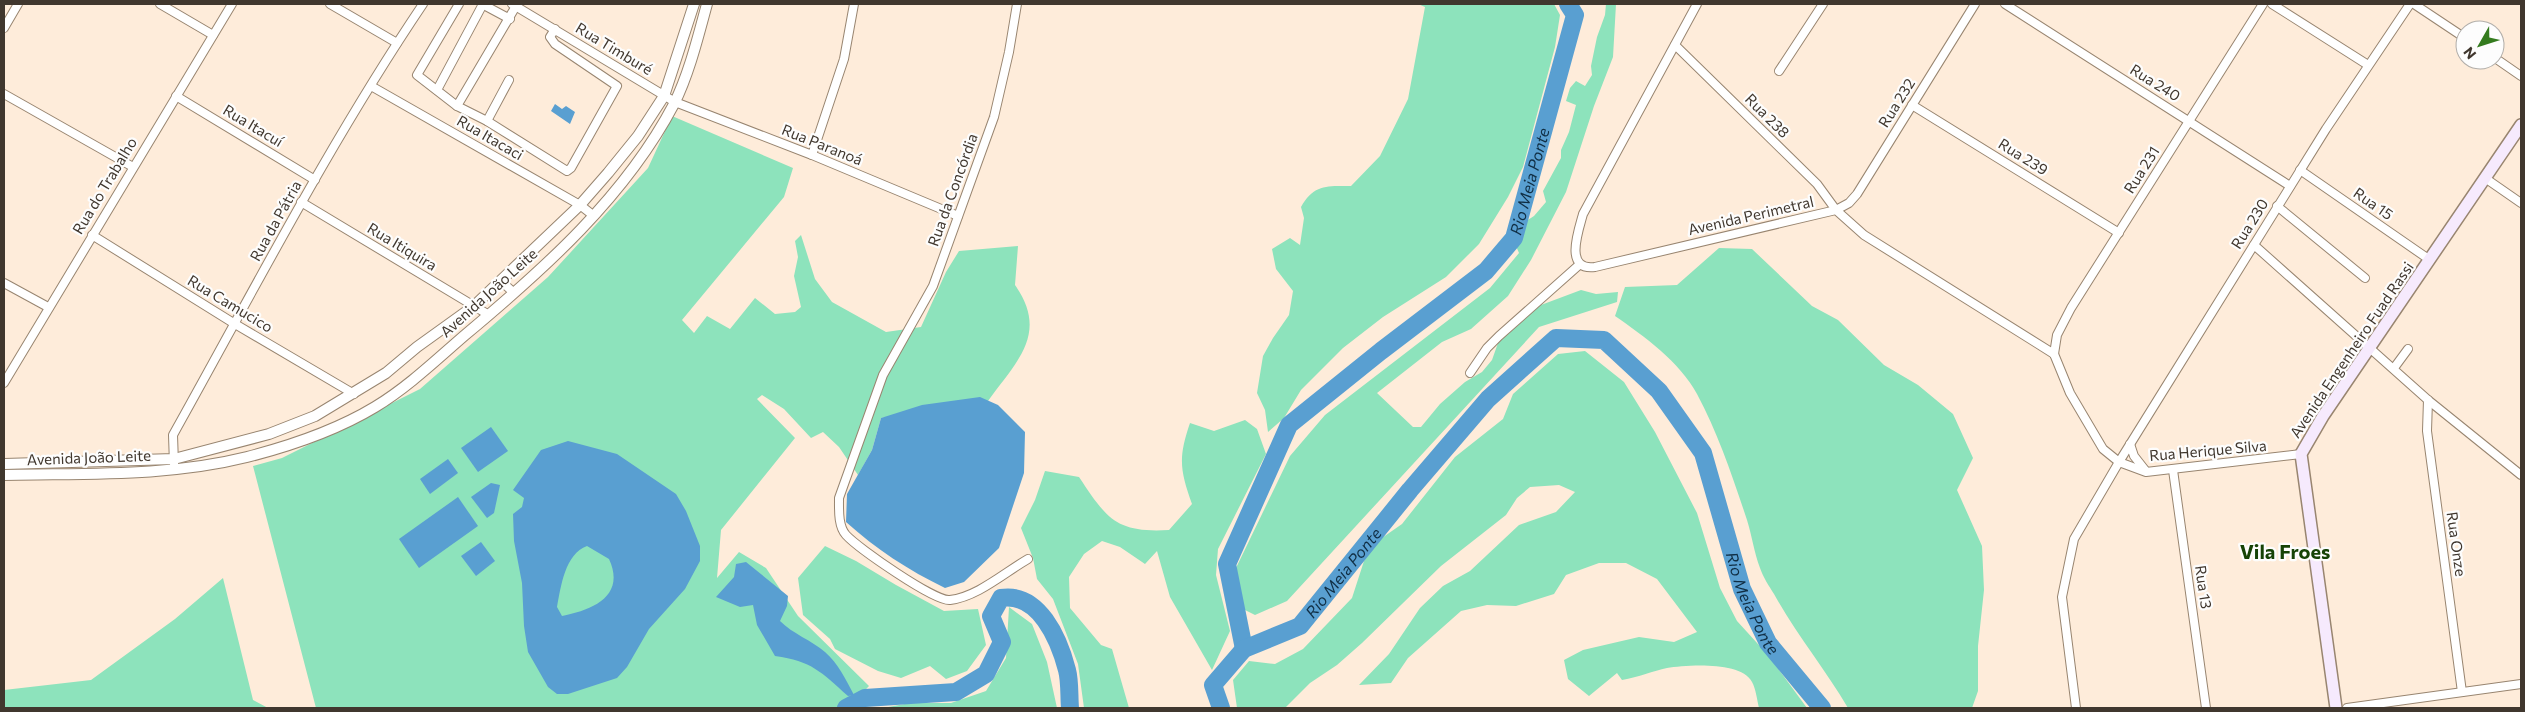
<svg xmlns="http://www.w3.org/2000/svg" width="2525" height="712" font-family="Commissioner,sans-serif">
  <rect width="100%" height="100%" fill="#feecda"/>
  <!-- green -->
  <g fill="#8de3bc">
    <path d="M1418,4h136l6,11 -5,32 -32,120 -15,30 -29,47 -33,33 -63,40 -40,31 -42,42 -17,28 -16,14 -3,-22 -8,-17 6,-37 10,-18 16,-23 4,-24 -17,-22 -4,-20 18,-11 10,7 4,-27 -3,-11c13,-23 26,-21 50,-21l29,-30 28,-57 17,-92z"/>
    <path d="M1606,4h10l-3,53 -19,49 -28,86 -35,68 -23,36 -37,33 -29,13 -65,51 36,34h8l19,-23 25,-22 17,-10 10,-12 6,-17 35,-35 48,-18 15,4 22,-2 -1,10 -78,25 -252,274 -32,14 -20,-10 1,-37 54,-112 35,-41 165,-127 29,-35 -3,-7 1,-19 17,-11 12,-14 -3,-11 18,-33v-8l8,-18 7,-27 -10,-4 4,-13 6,-7 9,5 7,-11 -1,-9 6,-29 8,-22z"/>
    <path d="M672,116l121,52 -9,29 -102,123 12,13 13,-17 23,13 25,-31 20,16 20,-2 6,-5 -7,-31 4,-19 -3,-16 6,-6 14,44 17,23 54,30 35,-5 25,-55 13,-21 59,-5 -3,39c34,48 2,76 -27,116l-107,17 -9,32 -14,25 -19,-28 -16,-15 -12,6 -27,-29 -22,-14 -5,4 38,39 -74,92 -4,48 22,-26 27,16 32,48 71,70 -21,22h-532l-63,-242 29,-8 138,-69 128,-112 100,-109z"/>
    <path d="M1719,248l33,1 60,57 26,14 46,45 34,20 35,29 20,44 -16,32 25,56 2,44 -6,56v45l-6,17h-124c-23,-39 -52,-74 -74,-114 -5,-8 -11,-17 -14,-26 -6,-16 -8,-32 -13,-48 -14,-42 -29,-87 -50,-126 -17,-32 -53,-58 -82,-78l10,-29 52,-2z"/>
    <path d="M1585,351l39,31 31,50 42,81 23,75 17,33 31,34 39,53h-48c-2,-8 -3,-19 -7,-26 -11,-21 -65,-17 -85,-14 -14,3 -28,9 -45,12l-5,-7 -28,23 -21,-17 -4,-19 19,-10 56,-13 35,5 23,-10 -40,-53 -31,-16h-27l-33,12 -12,19 -38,12 -29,-1 -26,6 -53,47 -17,25 -32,2 30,-31 31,-46 23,-22 27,-15 49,-46 37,-13 19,-20 -16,-7 -29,2 -13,11 -11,17 -65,51 -79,77 -25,22 -27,18 -25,25h-48l-4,-28 16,-19 26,3 28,-15 49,-51 12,-37 15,-21 23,-16 53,-67 48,-38 10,-25 45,-40z"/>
    <path d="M1245,420l12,9 9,25 -48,95 -2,26 14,56 -18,39 -42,-73 -13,-46 -12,13 -25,-17 -18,-6 -18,13 -15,23 1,31 31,37 11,4 17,59h-45l-6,-44 -25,-65 -16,-20 -4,-21 -12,-30 14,-28 10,-29 34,6c28,42 37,56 90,53l23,-26c-12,-34 -14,-46 -2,-81l24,8z"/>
    <path d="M825,546l31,15 40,24 48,26 34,-2 8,36 -19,26 -21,8 -16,-13 -29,12 -23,-7 -43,-22 -5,-10 -27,-24 -5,-37z"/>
    <path d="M223,578l30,122 15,8h-264v-18l87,-10 84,-61z"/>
    <path d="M1009,607l23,17 15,38 10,46h-174l27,-5h41l35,-12 20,-33z"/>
  </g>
  <!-- water -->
  <g fill="#599fd1" fill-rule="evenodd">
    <path d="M555,104l7,5 4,-3 9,6 -5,12 -19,-13z"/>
    <path d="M980,397l18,8 27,27 -1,41 -25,75 -35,34 -19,6c-37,-18 -69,-39 -99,-66l1,-28 25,-44 9,-32 41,-13z"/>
    <path d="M491,427l17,24 -30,21 -17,-24z"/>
    <path d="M568,441l49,13 59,40 10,17 14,35v15l-15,28 -36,40 -22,38 -10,11 -49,16h-11l-9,-7 -20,-35 -4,-26 -2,-43 -8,-42 -1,-27 9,-7 2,-9 -11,-8 28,-40zM587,546l22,13c17,37 -16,51 -47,57l-5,-9c4,-21 8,-53 30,-61z"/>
    <path d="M448,459l10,14 -28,21 -10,-15z"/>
    <path d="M491,483l9,2 -6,28 -7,5 -16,-21z"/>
    <path d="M458,497l20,29 -59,42 -20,-29z"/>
    <path d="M481,542l14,19 -19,15 -15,-20z"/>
    <path d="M746,562l42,34 -1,10 -7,15c13,13 31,19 45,31 13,11 21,28 29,43l-6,1c-27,-24 -36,-35 -73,-40l-18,-31 -4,-20 -13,2 -24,-10 18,-20 2,-13z"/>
  </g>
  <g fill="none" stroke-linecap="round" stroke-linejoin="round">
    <!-- river -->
    <g stroke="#599fd1" stroke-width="18">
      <path id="s1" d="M1244,649l-17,-85 62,-139 92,-74 105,-80 28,-33 61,-223 -7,-11"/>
      <path d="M846,708l19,-10 91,-6 30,-18 16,-32 -11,-26 10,-18c38,-6 58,41 66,72 3,11 2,26 3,38"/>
      <path id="s2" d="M1221,708l-8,-23 31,-36 56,-23 110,-136 78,-91 68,-61 48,2 55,51 44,62 39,136 26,54 54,65"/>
    </g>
    <defs>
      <g id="minor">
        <path d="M160,4l53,31"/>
        <path d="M330,4l67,39"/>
        <path d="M482,4l28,15"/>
        <path d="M512,4l163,98 137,53 146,61"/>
        <path d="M1017,4l-8,48 -15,65 -61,169 -50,89 -44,123c0,12 -1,28 7,37 12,13 89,67 104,65 27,-3 54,-27 78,-41"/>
        <path d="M1697,4l-114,210c-5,18 -19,57 12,53l241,-57 28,25 190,119 16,39 33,56 16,13 27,10 155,-18"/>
        <path d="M2005,4l285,182"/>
        <path d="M2272,4l96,61"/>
        <path d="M2414,4l51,34"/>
        <path d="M516,6l-59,100 30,15 80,50 4,-3 46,-82 -62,-42 -5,-7 5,-8"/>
        <path d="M4,28l14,-24"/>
        <path d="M1675,45l142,139 19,26 13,-7 8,-9 118,-190"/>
        <path d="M2495,58l26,18"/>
        <path d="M1779,71l44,-67"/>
        <path d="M371,86l209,119 14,11"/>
        <path d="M437,90l46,-86"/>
        <path d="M4,94l129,73"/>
        <path d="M176,96l139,84"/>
        <path d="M1912,105l207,128"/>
        <path d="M457,106l-40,-31 42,-71"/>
        <path d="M487,121l22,-41"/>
        <path d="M812,155l32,-96 10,-55"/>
        <path d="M2300,170l130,90"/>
        <path d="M2485,178l36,25"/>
        <path d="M301,202l188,113"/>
        <path d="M2277,206l88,72"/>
        <path d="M92,235l143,89 119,70"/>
        <path d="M2254,245l174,155 93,75"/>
        <path d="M501,281l13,12"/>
        <path d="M4,283l44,24"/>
        <path d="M2054,354l3,-19 14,-27 192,-304"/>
        <path d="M2394,368l14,-19"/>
        <path d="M1470,373l17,-25 12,-12 80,-71"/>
        <path d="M4,383l228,-379"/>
        <path d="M2428,400l-1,31 35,261"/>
        <path d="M2130,444l4,12 11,14"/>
        <path d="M174,464l-1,-29c81,-145 157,-293 250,-431"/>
        <path d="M2173,470l33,238"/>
        <path d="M2076,708l-14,-111 12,-58 45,-77 207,-333 84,-125"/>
        <path d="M2347,708l174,-24"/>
      </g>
      <g id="tertiary">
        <path d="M4,464l170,-5 95,-25 46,-18 71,-43 31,-26 57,-41 106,-101 28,-32 30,-37 26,-40 30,-92"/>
        <path d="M4,475c81,-2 163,2 243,-18 43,-11 90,-27 128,-50 33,-20 61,-47 90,-72 79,-66 160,-138 209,-231 15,-30 24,-67 33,-100"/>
      </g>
      <path id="secondary" d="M2336,708l-35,-254 22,-38 198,-291"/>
    </defs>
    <!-- minor casing -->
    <use href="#minor" stroke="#988570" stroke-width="10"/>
    <!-- tertiary casing -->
    <use href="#tertiary" stroke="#988570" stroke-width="12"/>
    <!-- secondary casing -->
    <use href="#secondary" stroke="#988570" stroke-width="14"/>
    <!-- minor -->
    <use href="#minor" stroke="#fff" stroke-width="8"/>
    <!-- tertiary -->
    <use href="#tertiary" stroke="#fff" stroke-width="10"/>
    <!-- secondary -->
    <use href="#secondary" stroke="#f6eafd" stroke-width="11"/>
  </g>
  <g text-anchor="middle" stroke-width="4.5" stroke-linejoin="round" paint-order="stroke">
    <!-- street labels -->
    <g font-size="15" fill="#40372e" stroke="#fdfdfd">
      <text transform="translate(614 49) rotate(31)" y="5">Rua Timburé</text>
      <text transform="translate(2155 83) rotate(32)" y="5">Rua 240</text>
      <text transform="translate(1897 103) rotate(-58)" y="5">Rua 232</text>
      <text transform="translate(1767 116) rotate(45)" y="5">Rua 238</text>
      <text transform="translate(253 126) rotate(31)" y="5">Rua Itacuí</text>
      <text transform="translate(490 138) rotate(30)" y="5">Rua Itacaci</text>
      <text transform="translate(822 145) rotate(22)" y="5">Rua Paranoá</text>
      <text transform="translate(2023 157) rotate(32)" y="5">Rua 239</text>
      <text transform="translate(2142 170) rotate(-58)" y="5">Rua 231</text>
      <text transform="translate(105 186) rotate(-59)" y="5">Rua do Trabalho</text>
      <text transform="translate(953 190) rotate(-70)" y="5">Rua da Concórdia</text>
      <text transform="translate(2373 204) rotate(35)" y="5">Rua 15</text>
      <text transform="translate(1751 216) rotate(-13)" y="5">Avenida Perimetral</text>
      <text transform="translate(276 221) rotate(-61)" y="5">Rua da Pátria</text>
      <text transform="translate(2250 224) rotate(-58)" y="5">Rua 230</text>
      <text transform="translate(402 247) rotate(31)" y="5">Rua Itiquira</text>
      <text transform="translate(489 293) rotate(-42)" y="5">Avenida João Leite</text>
      <text transform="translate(230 304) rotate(31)" y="5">Rua Camucico</text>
      <text transform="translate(2352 350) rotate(-56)" y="5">Avenida Engenheiro Fuad Rassi</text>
      <text transform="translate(2208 451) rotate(-5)" y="5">Rua Herique Silva</text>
      <text transform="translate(89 458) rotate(-2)" y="5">Avenida João Leite</text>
      <text transform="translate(2456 544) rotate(82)" y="5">Rua Onze</text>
      <text transform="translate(2203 587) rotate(82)" y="5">Rua 13</text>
    </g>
    <!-- water labels -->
    <g font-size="16" font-style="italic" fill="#102e44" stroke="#fdfdfd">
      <text dy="6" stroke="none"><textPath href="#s1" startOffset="591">Rio Meia Ponte</textPath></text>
      <text dy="6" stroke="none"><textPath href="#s2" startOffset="201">Rio Meia Ponte</textPath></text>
      <text dy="6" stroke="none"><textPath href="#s2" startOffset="876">Rio Meia Ponte</textPath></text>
    </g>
    <!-- district labels -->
    <g font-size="20" font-weight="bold" fill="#164306" stroke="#fdfdfd">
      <text x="2285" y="559">Vila Froes</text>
    </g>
  </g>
  <!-- border -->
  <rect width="2525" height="712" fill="none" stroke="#40372e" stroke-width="10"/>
  <!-- north arrow -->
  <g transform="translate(2480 45) rotate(231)"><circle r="24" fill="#fdfdfd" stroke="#b1aeaa"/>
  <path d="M0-4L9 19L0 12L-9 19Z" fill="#347b1e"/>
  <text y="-8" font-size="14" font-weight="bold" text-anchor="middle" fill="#40372e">N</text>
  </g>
</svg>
